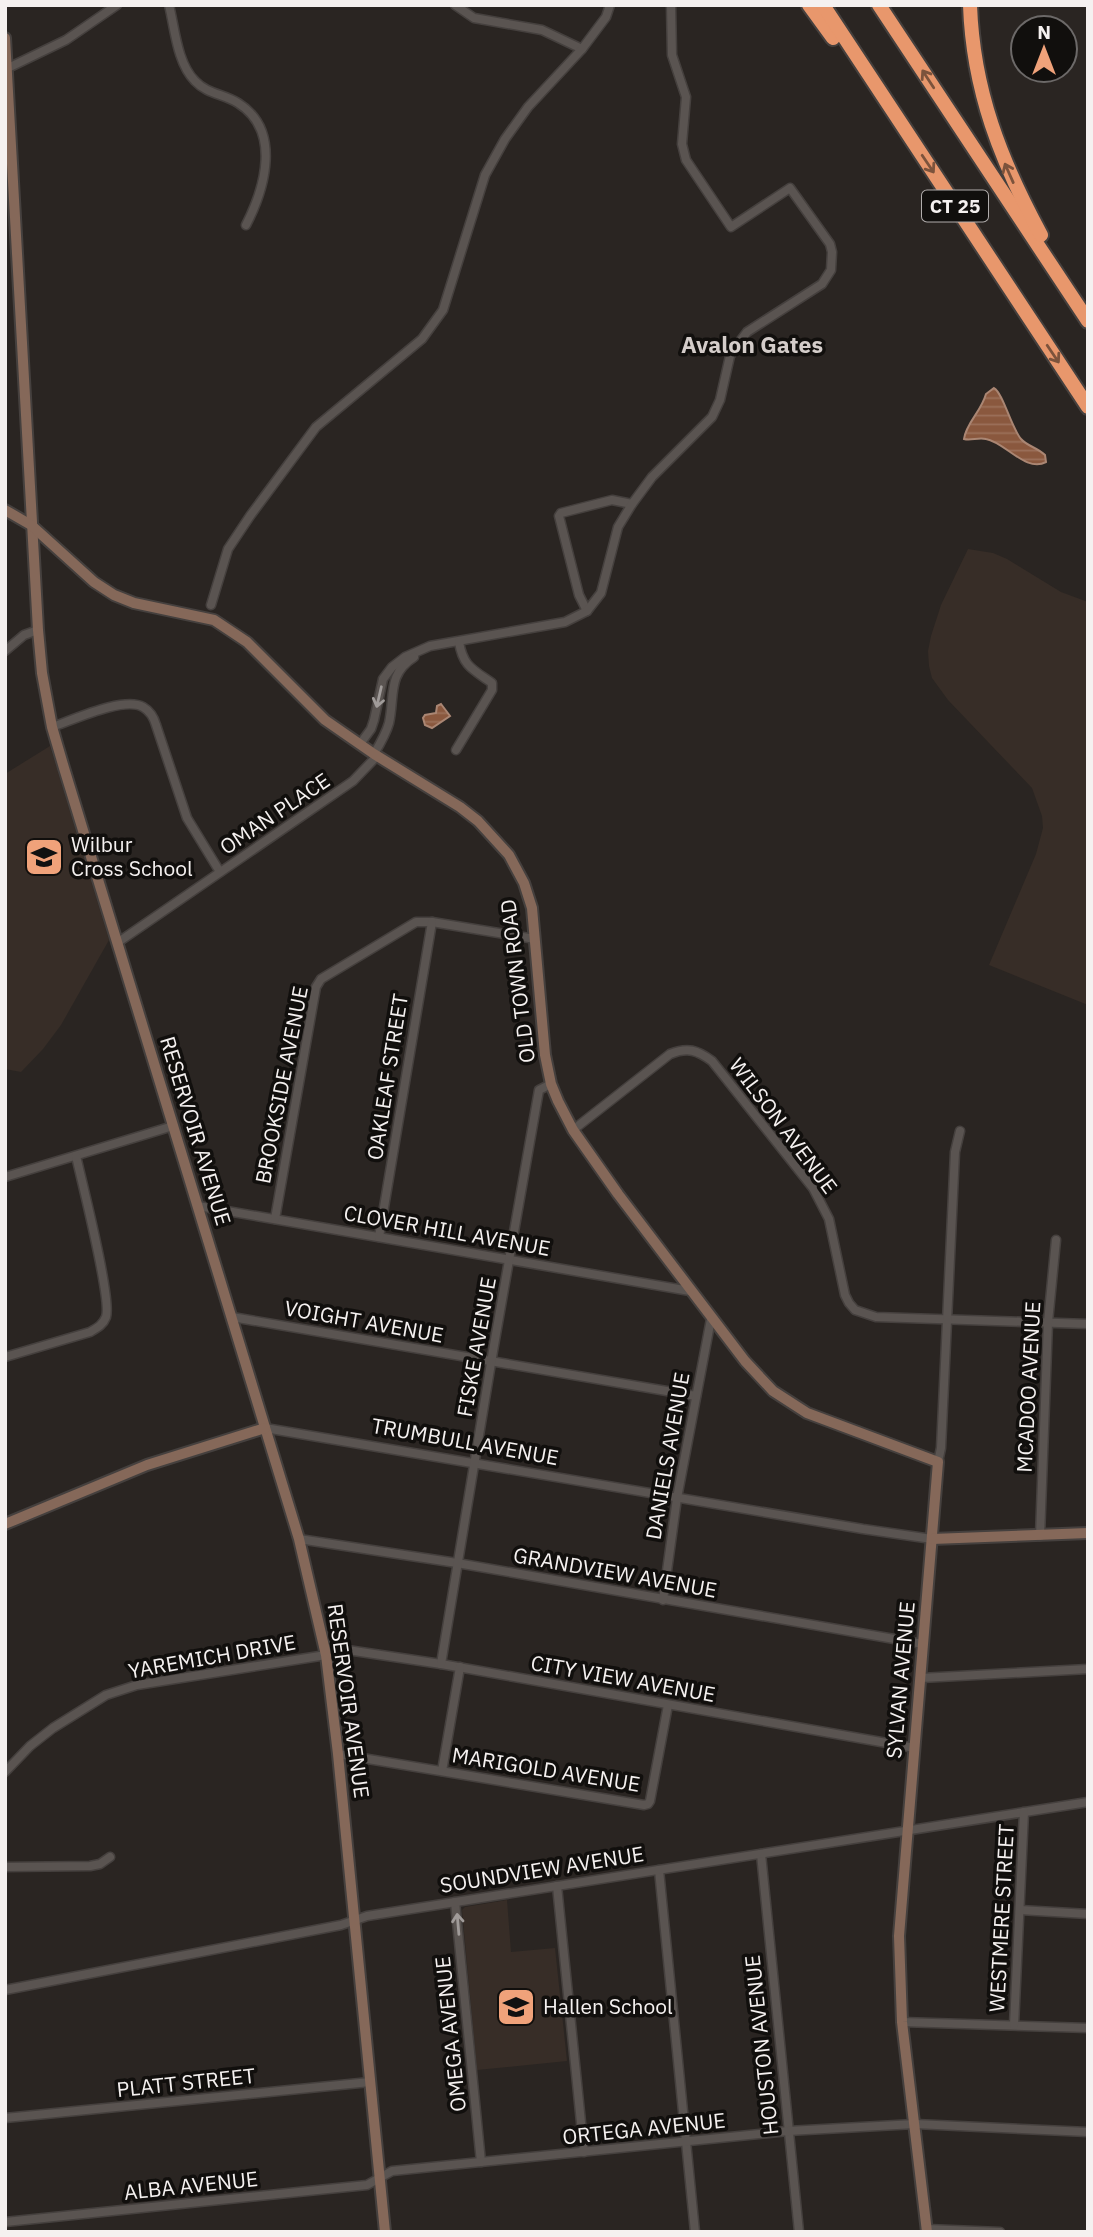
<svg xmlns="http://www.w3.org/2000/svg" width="1093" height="2237" font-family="'IBM Plex Sans',sans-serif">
  <defs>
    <pattern id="water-rules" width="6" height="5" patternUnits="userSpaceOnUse" patternTransform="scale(1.75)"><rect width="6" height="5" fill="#8a583e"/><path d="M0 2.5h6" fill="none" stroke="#9b705a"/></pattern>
  </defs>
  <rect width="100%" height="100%" fill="#2a2522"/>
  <!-- built -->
  <g fill="#372d27">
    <path d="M968,549l25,4 14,6 54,33 27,10v403l-99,-40 47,-111 7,-26 -1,-12 -10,-28 -84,-88 -16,-22 -3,-12 -1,-15 3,-15 10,-31z"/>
    <path d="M50,746l59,194 -48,85 -18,24 -22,23 -16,-3v-295z"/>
    <path d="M507,1900l4,52 44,-4 12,113 -90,9 -15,-160 3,-3z"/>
  </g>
  <!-- water -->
  <g fill="url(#water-rules)" stroke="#aa8673" stroke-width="2">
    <path d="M994,388c9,5 17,39 27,51 6,7 17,9 24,16l1,7c-20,11 -41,-20 -60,-23 -8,-2 -15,2 -22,0 2,-16 17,-27 22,-45z"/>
    <path d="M441,704l9,12 -18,12 -7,-3 -2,-7 2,-3 11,-2 1,-7z"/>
  </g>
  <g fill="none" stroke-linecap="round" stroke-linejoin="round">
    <defs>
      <g id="street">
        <path d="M169,5c6,24 8,58 26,76 12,13 29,13 43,22 43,27 28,83 8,122"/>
        <path d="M455,5l19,13 68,12 40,19"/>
        <path d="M8,68l58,-28 51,-35"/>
        <path d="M211,605l17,-56 22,-33 66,-89 106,-88 21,-29 42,-135 20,-36 23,-32 54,-58 24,-32 4,-12"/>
        <path d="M587,611l-8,-16 -20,-79 2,-3 51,-13 20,4"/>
        <path d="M5,651l19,-16 14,-5"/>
        <path d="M52,727c21,-7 72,-31 91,-20 7,4 11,11 13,18l31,93 33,54"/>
        <path d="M360,744l11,-15 3,-9 9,-41 9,-12 13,-10 25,-11 135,-24 22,-11 14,-18 17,-66 14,-23 20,-27 60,-60 8,-17 10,-44 5,-8 12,-16 75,-48 9,-14 1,-18 -2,-8 -40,-56 -59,39 -45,-67 -4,-16 4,-47 -14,-42 -1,-50"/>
        <path d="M456,750l36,-60v-7c-20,-14 -29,-17 -33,-41"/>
        <path d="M374,754c6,-10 12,-20 15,-31 6,-27 -2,-49 25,-66"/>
        <path d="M117,943l236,-162 24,-25"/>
        <path d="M573,1130l97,-76c18,-7 27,-4 42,7l101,127 16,31 16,76 4,8 6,7 21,7 212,7"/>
        <path d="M5,1177l168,-51"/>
        <path d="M198,1206l492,85"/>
        <path d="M275,1219l41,-232 5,-8 95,-57h16l103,17"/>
        <path d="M379,1237l53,-315"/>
        <path d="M232,1317l464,79"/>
        <path d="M5,1357l85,-25c7,-4 13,-7 16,-15 6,-17 -24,-135 -30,-161"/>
        <path d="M265,1428l598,101 69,10"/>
        <path d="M938,1462l3,-14 14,-296 5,-21"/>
        <path d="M1040,1536l8,-214 8,-82"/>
        <path d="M299,1539l158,24 466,81"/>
        <path d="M663,1600l14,-102 34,-179"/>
        <path d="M324,1649l10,-1 107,16 474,84"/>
        <path d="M441,1664l52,-313 46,-261 12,-6"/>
        <path d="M921,1678l167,-9"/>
        <path d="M338,1754l306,51 4,-1 2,-3 18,-96"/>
        <path d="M442,1771l18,-104"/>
        <path d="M5,1772l25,-26 23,-18 53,-33 31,-10 189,-30"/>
        <path d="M761,1854l38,378"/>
        <path d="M5,1867l85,-1 10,-2 10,-7"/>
        <path d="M659,1870l36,362"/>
        <path d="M557,1886l27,266"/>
        <path d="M455,1902l26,260"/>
        <path d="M1020,1910l68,4"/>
        <path d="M5,1990l336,-65 26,-9 721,-114"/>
        <path d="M902,2022l186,6"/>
        <path d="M1014,2025l10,-213"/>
        <path d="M5,2118l365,-36"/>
        <path d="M5,2222l362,-37 25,-14 396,-40 127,-7 173,8"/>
        <path d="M927,2229l73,3"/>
      </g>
      <g id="secondary">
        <path d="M5,38l33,592 4,43 10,54 12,41 235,771 27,116 12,99 47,478"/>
        <path d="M5,510l26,15 63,57 20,13 20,8 80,17 33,22 78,78 49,34 86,53 18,14 31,34 15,28 8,25 13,147 6,29 7,17 15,29 45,64 127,167 28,30 34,22 131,49 -39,474 3,86 25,210"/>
        <path d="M5,1524l142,-59 118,-37"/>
        <path d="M932,1539l156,-6"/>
      </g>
      <g id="highway">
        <path d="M809,5l24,33"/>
        <path d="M823,5l265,402"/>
        <path d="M879,5l209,316"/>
        <path d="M970,5c3,86 31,156 71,230"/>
      </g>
    </defs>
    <!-- street casing -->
    <use href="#street" stroke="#45403e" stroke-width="11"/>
    <!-- secondary casing -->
    <use href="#secondary" stroke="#45403e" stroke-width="14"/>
    <!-- highway casing -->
    <use href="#highway" stroke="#45403e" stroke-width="18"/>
    <!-- street -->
    <use href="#street" stroke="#5a5451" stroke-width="8"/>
    <!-- secondary -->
    <use href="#secondary" stroke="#856859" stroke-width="10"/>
    <!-- highway -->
    <use href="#highway" stroke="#e8976c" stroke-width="14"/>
  </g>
  <!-- one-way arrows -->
  <defs><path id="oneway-shaft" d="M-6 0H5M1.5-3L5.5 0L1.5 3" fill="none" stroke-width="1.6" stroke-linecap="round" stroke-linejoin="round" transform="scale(1.75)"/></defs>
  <g stroke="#7c533c">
    <use href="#oneway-shaft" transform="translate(928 79) rotate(-123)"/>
    <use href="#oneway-shaft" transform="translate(928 164) rotate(56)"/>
    <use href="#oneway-shaft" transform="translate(1009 173) rotate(-114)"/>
    <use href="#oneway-shaft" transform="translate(1053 354) rotate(56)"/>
  </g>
  <g stroke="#a09b99">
    <use href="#oneway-shaft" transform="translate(379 697) rotate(103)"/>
    <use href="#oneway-shaft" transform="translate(458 1924) rotate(-95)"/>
  </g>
  <!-- icons -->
  <defs>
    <symbol id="school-square" viewBox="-11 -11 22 22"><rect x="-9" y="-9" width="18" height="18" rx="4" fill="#f0a27a" stroke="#110f0d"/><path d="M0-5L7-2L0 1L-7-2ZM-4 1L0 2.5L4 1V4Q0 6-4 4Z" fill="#111"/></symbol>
  </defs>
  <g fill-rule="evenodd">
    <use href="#school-square" x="22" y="835" width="44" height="44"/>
    <use href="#school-square" x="494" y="1985" width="44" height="44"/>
  </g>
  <g text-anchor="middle" stroke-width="7" stroke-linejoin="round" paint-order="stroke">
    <!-- shield labels -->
    <rect fill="#110f0d" stroke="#b1adac" stroke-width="2" x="922" y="190.5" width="66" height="31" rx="5"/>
    <g font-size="19" font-weight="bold" fill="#f5f1f0">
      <text x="955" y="213">CT 25</text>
    </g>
    <!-- street labels -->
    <g font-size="21" fill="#f5f1f0" stroke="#110f0d">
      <text transform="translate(275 814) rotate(-34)" y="7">OMAN PLACE</text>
      <text transform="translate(518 981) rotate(-97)" y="7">OLD TOWN ROAD</text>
      <text transform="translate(388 1077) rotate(-81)" y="7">OAKLEAF STREET</text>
      <text transform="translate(282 1085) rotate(-79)" y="7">BROOKSIDE AVENUE</text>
      <text transform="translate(783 1126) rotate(53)" y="7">WILSON AVENUE</text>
      <text transform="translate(195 1131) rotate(73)" y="7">RESERVOIR AVENUE</text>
      <text transform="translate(447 1231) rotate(10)" y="7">CLOVER HILL AVENUE</text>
      <text transform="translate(364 1322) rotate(10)" y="7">VOIGHT AVENUE</text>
      <text transform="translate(477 1347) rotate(-80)" y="7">FISKE AVENUE</text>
      <text transform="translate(1029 1387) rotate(-87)" y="7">MCADOO AVENUE</text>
      <text transform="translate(465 1442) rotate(10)" y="7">TRUMBULL AVENUE</text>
      <text transform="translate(668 1456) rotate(-80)" y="7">DANIELS AVENUE</text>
      <text transform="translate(615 1573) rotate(10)" y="7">GRANDVIEW AVENUE</text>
      <text transform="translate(212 1657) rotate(-10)" y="7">YAREMICH DRIVE</text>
      <text transform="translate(623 1679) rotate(10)" y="7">CITY VIEW AVENUE</text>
      <text transform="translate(901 1680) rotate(-85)" y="7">SYLVAN AVENUE</text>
      <text transform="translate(348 1701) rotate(82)" y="7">RESERVOIR AVENUE</text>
      <text transform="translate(546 1770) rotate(9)" y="7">MARIGOLD AVENUE</text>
      <text transform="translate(542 1870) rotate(-9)" y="7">SOUNDVIEW AVENUE</text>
      <text transform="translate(1002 1918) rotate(-87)" y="7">WESTMERE STREET</text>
      <text transform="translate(451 2034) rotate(-96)" y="7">OMEGA AVENUE</text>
      <text transform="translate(762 2045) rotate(-96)" y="7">HOUSTON AVENUE</text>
      <text transform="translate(186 2083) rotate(-6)" y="7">PLATT STREET</text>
      <text transform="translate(644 2129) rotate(-6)" y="7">ORTEGA AVENUE</text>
      <text transform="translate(191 2186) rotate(-6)" y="7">ALBA AVENUE</text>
    </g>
    <!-- poi labels -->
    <g font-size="21" fill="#f5f1f0" stroke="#110f0d" text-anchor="start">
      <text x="71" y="852">Wilbur<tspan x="71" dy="24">Cross School</tspan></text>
      <text x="543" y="2014">Hallen School</text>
    </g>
    <!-- neighbourhood labels -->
    <g font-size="23" font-weight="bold" fill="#d4cdca" stroke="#110f0d">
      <text x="752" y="353">Avalon Gates</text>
    </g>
  </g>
  <!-- border -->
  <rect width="1093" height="2237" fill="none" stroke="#f5f1f0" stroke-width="14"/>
  <!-- north arrow -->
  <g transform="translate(1044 49)"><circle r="33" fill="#110f0d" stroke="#6c6968" stroke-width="2"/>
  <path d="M0-5L12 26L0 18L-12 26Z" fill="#f0a27a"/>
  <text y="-10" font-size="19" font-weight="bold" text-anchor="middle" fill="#f5f1f0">N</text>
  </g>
</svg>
